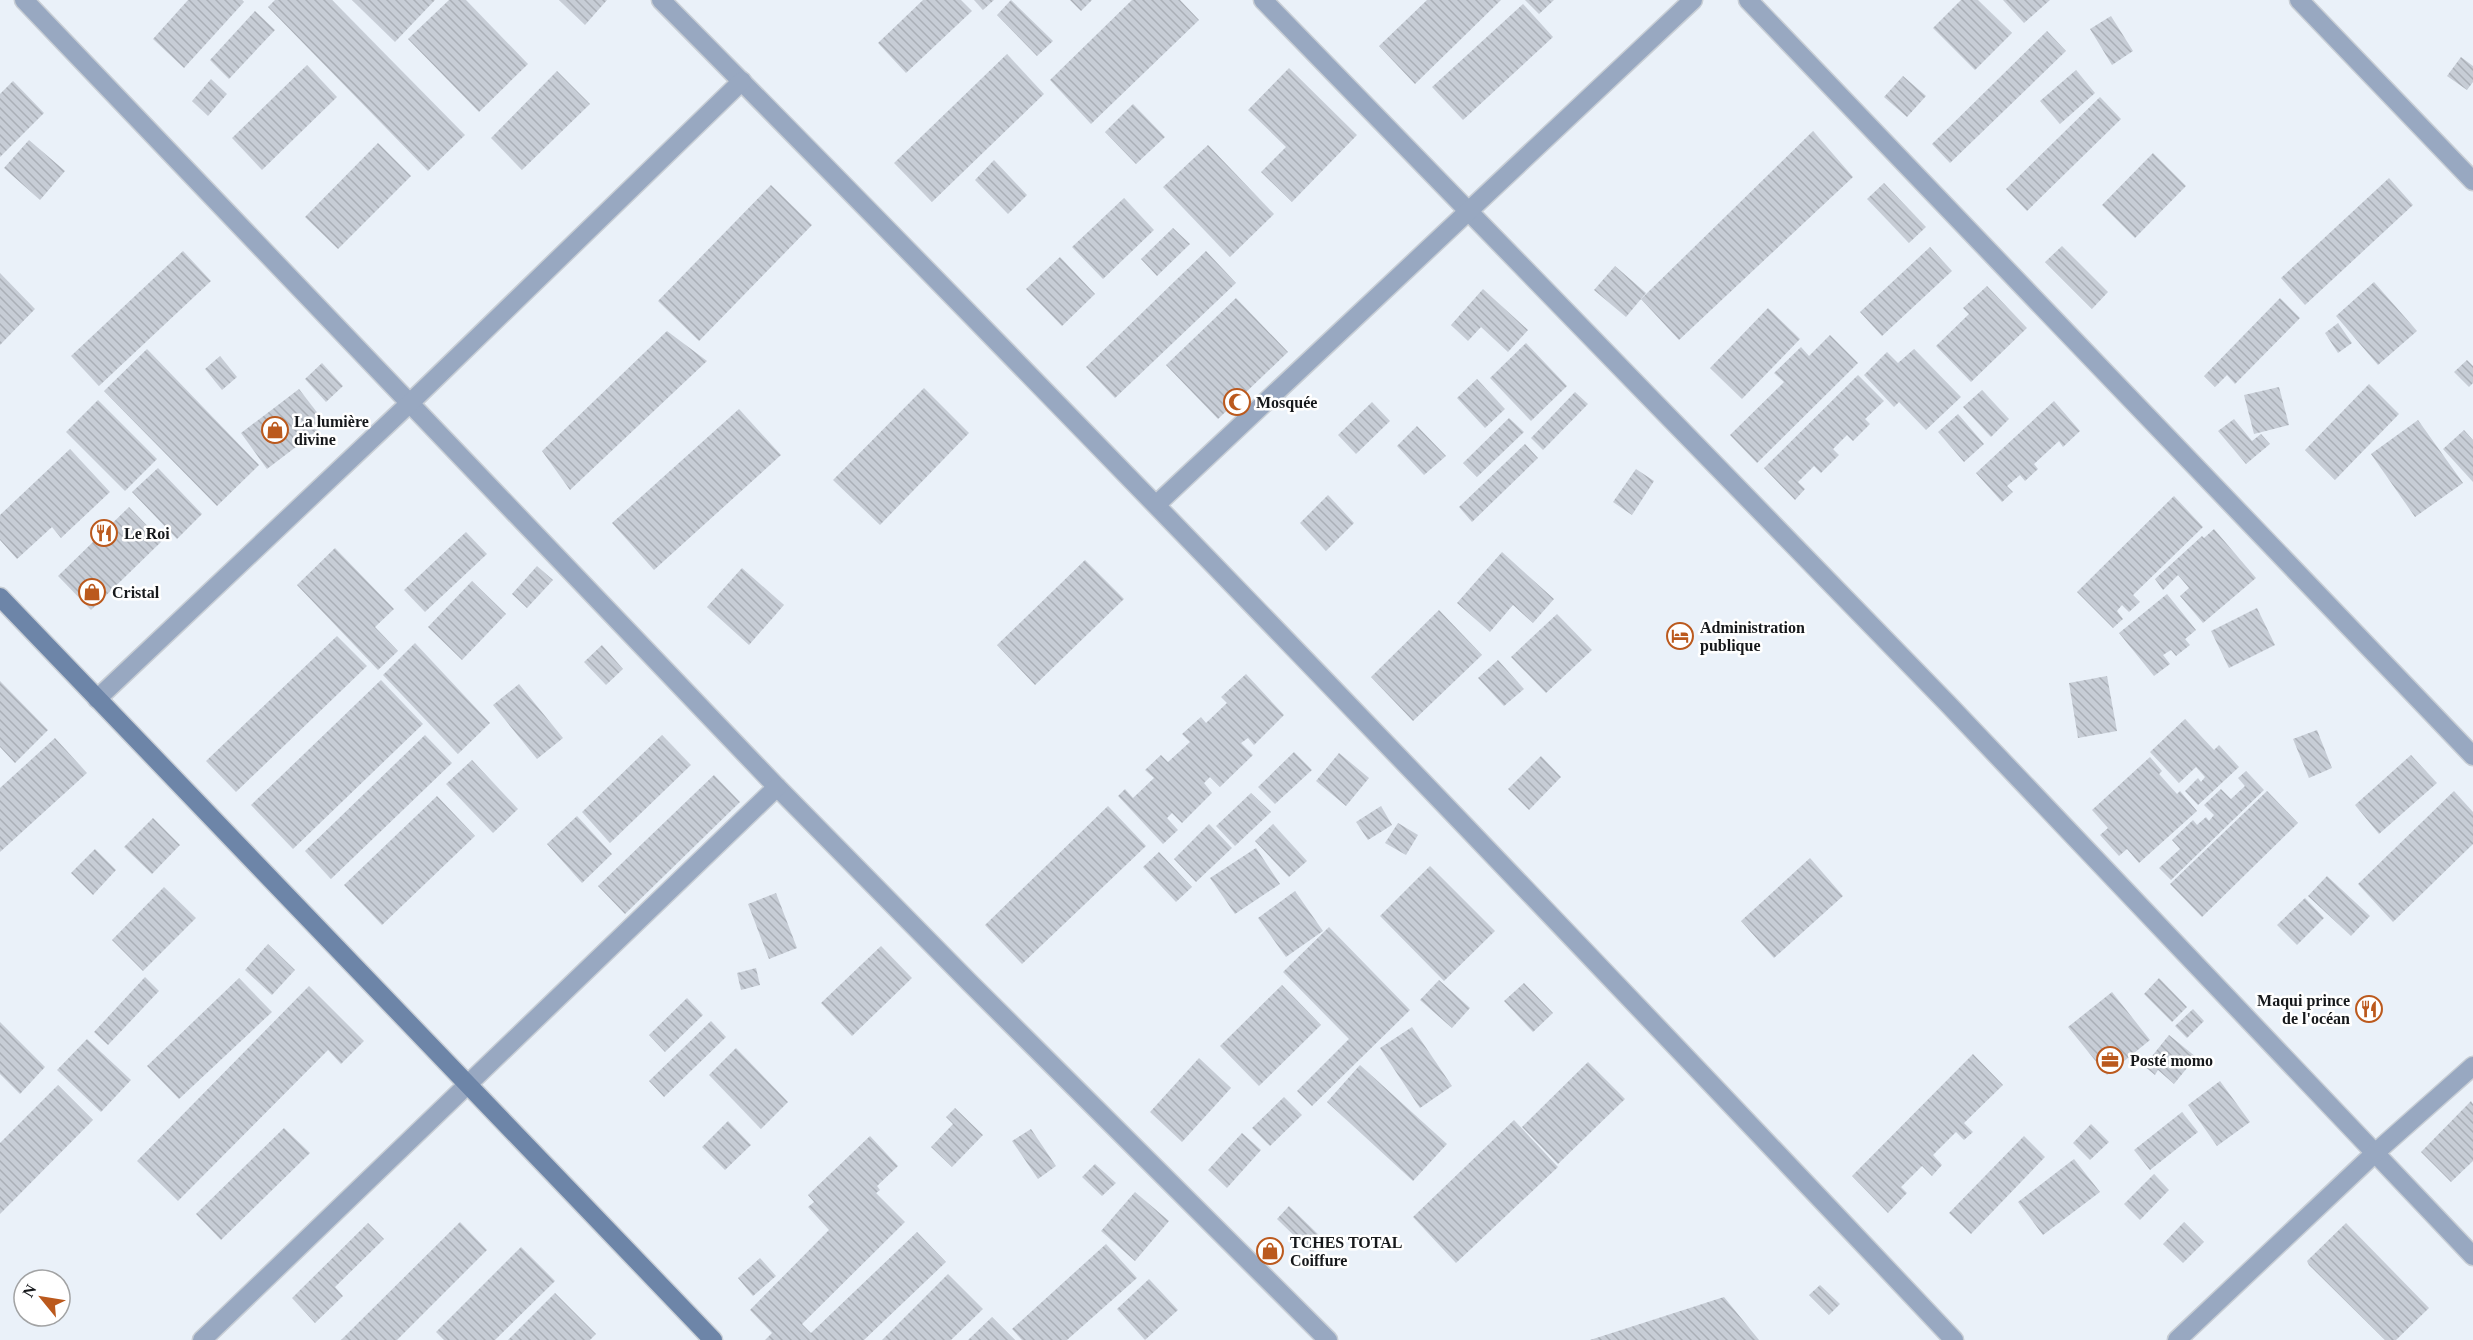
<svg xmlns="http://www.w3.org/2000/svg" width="2473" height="1340" font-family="Georgia,serif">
  <defs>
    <pattern id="building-back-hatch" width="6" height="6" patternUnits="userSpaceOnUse" patternTransform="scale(1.5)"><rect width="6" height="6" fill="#c7cdd6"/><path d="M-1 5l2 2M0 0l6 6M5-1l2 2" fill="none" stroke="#aaafb7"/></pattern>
  </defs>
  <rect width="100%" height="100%" fill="#eaf1f9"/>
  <!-- building -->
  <g fill="url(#building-back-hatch)">
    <path d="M188,0h54l2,2 -60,66 -31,-29z"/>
    <path d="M275,0h57l133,135 -37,36 -160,-164z"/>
    <path d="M352,0h83l-40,42z"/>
    <path d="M449,0h17l62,64 -49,48 -71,-73z"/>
    <path d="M559,0h48l-22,25z"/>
    <path d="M923,0h38l11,11 -66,62 -28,-30z"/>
    <path d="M974,0h20l-11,10z"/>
    <path d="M1011,0l42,41 -16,15 -40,-41z"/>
    <path d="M1070,0h22l-11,11z"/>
    <path d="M1132,0h48l19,20 -108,104 -41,-44z"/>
    <path d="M1427,0h74l-86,84 -36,-38z"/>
    <path d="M1525,0h29l-15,14z"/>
    <path d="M1961,0h17l34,33 -37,37 -42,-42z"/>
    <path d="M2003,0h47l-26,23z"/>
    <path d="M1523,4l30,33 -90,83 -31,-33z"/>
    <path d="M255,11l20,19 -46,49 -19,-19z"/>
    <path d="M2111,16l22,35 -21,14 -22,-36z"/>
    <path d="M2047,31l19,20 -116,112 -18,-19z"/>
    <path d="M1007,54l37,40 -112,108 -38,-39z"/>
    <path d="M2461,57l12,9v16l-6,8 -20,-14z"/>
    <path d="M307,65l30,32 -75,73 -30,-32z"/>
    <path d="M1289,68l68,67 -65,67 -31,-30 25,-25 -38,-37z"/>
    <path d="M2076,70l19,23 -35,31 -20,-23z"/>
    <path d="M557,71l33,33 -68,66 -31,-32z"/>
    <path d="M1903,76l23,20 -19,21 -23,-20z"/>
    <path d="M211,79l16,15 -19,22 -16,-15z"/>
    <path d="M13,81l31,32 -44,44v-63z"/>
    <path d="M2100,97l21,22 -94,92 -21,-22z"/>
    <path d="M1133,104l32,33 -29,27 -31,-32z"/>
    <path d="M1813,131l40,46 -174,163 -38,-41z"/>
    <path d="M29,140l36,31 -25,29 -36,-32z"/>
    <path d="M378,143l33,33 -73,73 -33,-32z"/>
    <path d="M1208,145l66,69 -44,43 -67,-70z"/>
    <path d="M2153,153l33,33 -51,52 -33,-33z"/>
    <path d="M994,160l33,35 -19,19 -33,-34z"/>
    <path d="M2389,178l24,27 -108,100 -24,-27z"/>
    <path d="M1884,183l42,44 -17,16 -42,-44z"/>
    <path d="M771,185l41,40 -113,116 -41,-40z"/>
    <path d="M1124,198l30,32 -51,49 -31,-32z"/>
    <path d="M1173,228l17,16 -33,32 -16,-17z"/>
    <path d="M2062,246l46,46 -16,17 -47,-47z"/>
    <path d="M1930,247l22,24 -70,65 -22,-24z"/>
    <path d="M183,251l28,30 -112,105 -28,-30z"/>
    <path d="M1206,251l30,32 -121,115 -29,-31z"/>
    <path d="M1060,257l35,37 -33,32 -36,-37z"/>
    <path d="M1615,266l31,27 -20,24 -32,-27z"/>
    <path d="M0,273l35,36 -35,36z"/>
    <path d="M2374,282l43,49 -39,34 -42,-49z"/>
    <path d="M1987,286l40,42 -56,54 -35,-36 33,-32 -6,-6z"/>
    <path d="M1483,289l45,41 -20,22 -27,-25 -13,14 -17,-16z"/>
    <path d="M1236,298l52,54 -70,67 -52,-54z"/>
    <path d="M2280,298l20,20 -65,66 -8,-9 -12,12 -11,-11z"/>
    <path d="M1768,308l32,31 -58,60 -32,-31z"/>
    <path d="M2338,323l14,20 -14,10 -13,-20z"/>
    <path d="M667,331l40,30 -137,129 -28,-39z"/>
    <path d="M1830,335l28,28 -101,100 -27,-28 54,-53 -10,-9 27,-26 8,9z"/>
    <path d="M1526,343l41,43 -36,35 -41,-43z"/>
    <path d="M147,349l112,116 -42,41 -113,-115z"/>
    <path d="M1914,349l47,48 -35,33 -27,-28 -5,5 -30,-32 23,-23 11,11z"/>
    <path d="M220,356l17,21 -15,13 -17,-21z"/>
    <path d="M2467,360l6,6v17l-4,4 -15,-15z"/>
    <path d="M322,363l21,23 -17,16 -21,-23z"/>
    <path d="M1858,375l26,26 -19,18 5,5 -17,17 -6,-6 -14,14 6,6 -18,18 -7,-7 -16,16 7,7 -10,11 -31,-32z"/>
    <path d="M1477,379l28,30 -20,19 -28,-30z"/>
    <path d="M2369,384l30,30 -64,66 -30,-30z"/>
    <path d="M2279,387l10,38 -35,9 -10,-39z"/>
    <path d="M924,388l45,45 -89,92 -47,-45z"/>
    <path d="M299,389l27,35 -59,45 -26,-36z"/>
    <path d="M1982,390l27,29 -18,18 -28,-30z"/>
    <path d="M1575,392l13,12 -45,46 -12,-12z"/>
    <path d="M98,400l59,59 -32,32 -59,-59z"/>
    <path d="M2054,401l26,30 -17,16 -4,-6 -25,23 4,5 -13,12 -5,-6 -13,11 6,6 -11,10 -26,-29z"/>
    <path d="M1372,402l18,19 -34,33 -18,-19z"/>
    <path d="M739,409l42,46 -127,115 -42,-47z"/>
    <path d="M1958,414l26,30 -20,18 -26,-30z"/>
    <path d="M1509,418l15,14 -47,45 -14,-14z"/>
    <path d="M2234,419l18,22 9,-7 9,10 -24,20 -28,-33z"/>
    <path d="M2418,420l45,63 -48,34 -44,-63z"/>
    <path d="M1417,426l29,30 -22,19 -27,-29z"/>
    <path d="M2464,430l9,10v42l-30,-33z"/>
    <path d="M1525,444l13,14 -66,64 -13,-15z"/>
    <path d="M70,449l40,43 -49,46 -9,-11 -35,32 -17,-19v-25z"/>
    <path d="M158,468l44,46 -25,25 -45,-47z"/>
    <path d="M1636,469l18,12 -22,34 -19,-13z"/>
    <path d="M1328,495l26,28 -28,28 -26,-28z"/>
    <path d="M2174,496l29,31 -70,68 7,7 -11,10 -7,-7 -5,6 6,8 -10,9 -36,-36z"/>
    <path d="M129,507l33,34 -71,69 -33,-34z"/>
    <path d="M2214,529l42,49 -53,45 -23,-27 9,-8 -11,-13 -15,15 -8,-11 47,-43 2,2z"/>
    <path d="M466,532l21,22 -62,58 -21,-22z"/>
    <path d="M335,548l59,61 -19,18 23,24 -20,19 -81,-85z"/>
    <path d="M1502,552l52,47 -21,24 -20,-18 -23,27 -33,-29z"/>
    <path d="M1085,560l39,39 -89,86 -38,-40z"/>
    <path d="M537,566l16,14 -26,28 -15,-14z"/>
    <path d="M742,568l42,37 -35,40 -42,-38z"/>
    <path d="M472,581l34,33 -44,46 -34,-33z"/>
    <path d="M2167,594l29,36 -11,9 5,6 -14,11 -5,-6 -8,5 7,9 -16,12 -35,-43z"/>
    <path d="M2257,608l18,37 -46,23 -18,-37z"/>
    <path d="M1439,610l43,45 -69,66 -42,-44z"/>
    <path d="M1557,614l35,36 -46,43 -35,-36z"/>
    <path d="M337,636l30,30 -131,126 -30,-31z"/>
    <path d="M415,643l75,80 -32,31 -75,-79z"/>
    <path d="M602,645l21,24 -17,16 -22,-23z"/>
    <path d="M1498,660l26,29 -20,17 -26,-28z"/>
    <path d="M1246,674l38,41 -30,30 -6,-7 -7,5 12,12 -33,32 -10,-10 -6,6 8,10 -30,30 -10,-10 -5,5 11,12 -15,14 -45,-48 7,-7 8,9 21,-20 -9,-8 16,-15 7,7 22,-20 -8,-8 19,-17 5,6 21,-20 -6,-6z"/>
    <path d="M2107,676l10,55 -39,7 -9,-55z"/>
    <path d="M381,680l42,44 -130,125 -42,-44z"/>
    <path d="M0,681l48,49 -33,33 -15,-16z"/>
    <path d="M519,684l44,54 -26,21 -44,-54z"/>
    <path d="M2185,719l29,31 5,-5 20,22 -41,38 -13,-14 13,-13 3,4 4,-5 -9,-10 -17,16 -29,-31z"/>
    <path d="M2317,730l15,38 -23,10 -16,-39z"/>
    <path d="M425,735l27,28 -121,116 -26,-28z"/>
    <path d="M662,735l29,30 -81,78 -28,-31z"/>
    <path d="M55,738l32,35 -87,79v-64z"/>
    <path d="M1294,752l18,18 -37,34 -17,-17z"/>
    <path d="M1339,753l30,25 -23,28 -30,-25z"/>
    <path d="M2411,755l26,28 -58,51 -24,-29z"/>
    <path d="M1541,756l20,21 -32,33 -21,-21z"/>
    <path d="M2150,757l12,14 -3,3 18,20 3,-3 17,20 -58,52 -12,-14 -8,7 -19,-21 8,-7 -16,-18z"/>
    <path d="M472,760l46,49 -25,24 -47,-49z"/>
    <path d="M2246,771l18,19 -93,90 -12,-12 21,-19 -8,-9 21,-20 4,5 9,-8 3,4 5,-6 -10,-10 17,-16 10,10 14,-13 -7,-8z"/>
    <path d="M714,775l26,27 -115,112 -27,-28z"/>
    <path d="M2267,791l31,32 -96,94 -32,-33z"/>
    <path d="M2454,791l19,21v32l-80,78 -35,-38z"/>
    <path d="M1251,793l20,19 -36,34 -19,-20z"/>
    <path d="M437,796l38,40 -93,89 -38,-40z"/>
    <path d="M1108,806l38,40 -124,118 -37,-39z"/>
    <path d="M1381,806l11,19 -24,15 -12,-18z"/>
    <path d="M577,816l35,38 -30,29 -35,-39z"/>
    <path d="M153,818l27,27 -28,29 -28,-27z"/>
    <path d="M1398,823l20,12 -12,20 -21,-12z"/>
    <path d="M1209,824l23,24 -36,34 -22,-23z"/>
    <path d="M1273,824l34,37 -18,16 -34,-36z"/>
    <path d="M1256,848l24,36 -45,30 -25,-36z"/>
    <path d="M95,849l21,21 -23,25 -22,-22z"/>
    <path d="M1159,852l33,35 -16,15 -33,-35z"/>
    <path d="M1810,858l33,38 -69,62 -33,-37z"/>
    <path d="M1430,866l65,65 -51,50 -64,-65z"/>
    <path d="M2327,876l43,40 -19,20 -43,-40z"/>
    <path d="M164,887l32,31 -53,53 -31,-31z"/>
    <path d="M1295,891l28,40 -37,26 -28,-39z"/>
    <path d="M776,893l21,55 -28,11 -21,-55z"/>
    <path d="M2305,898l19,20 -27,27 -20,-20z"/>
    <path d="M1329,927l81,83 -98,96 -15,-15 52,-52 -66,-67z"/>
    <path d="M268,944l27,26 -23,25 -27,-25z"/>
    <path d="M881,946l31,32 -60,58 -31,-33z"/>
    <path d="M756,968l4,17 -19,5 -4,-17z"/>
    <path d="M145,977l14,14 -51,54 -14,-13z"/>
    <path d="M239,978l33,34 -93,87 -32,-33z"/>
    <path d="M2159,978l28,29 -15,15 -28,-28z"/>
    <path d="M1439,980l31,28 -18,20 -32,-28z"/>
    <path d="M1524,983l29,30 -20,19 -29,-31z"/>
    <path d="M1282,985l39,40 -62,61 -39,-40z"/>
    <path d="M309,986l55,55 -23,23 -13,-14 -150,151 -41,-40z"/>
    <path d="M2112,992l38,48 -43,35 -39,-48z"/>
    <path d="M687,998l16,17 -38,37 -16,-17z"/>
    <path d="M2193,1009l11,12 -17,17 -12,-12z"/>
    <path d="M711,1021l15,16 -62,60 -15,-16z"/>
    <path d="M0,1022l45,45 -25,27 -20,-20z"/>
    <path d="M1412,1027l40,59 -32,22 -40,-60z"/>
    <path d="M2169,1035l27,22 -22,27 -16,-14 -3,5 -11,-9z"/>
    <path d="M87,1039l44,41 -30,32 -44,-42z"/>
    <path d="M736,1048l52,54 -27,27 -52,-54z"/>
    <path d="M1973,1054l30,31 -39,38 9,9 -9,8 -8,-8 -23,23 9,10 -10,11 -10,-10 -21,21 6,6 -19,20 -36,-37z"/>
    <path d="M1199,1058l32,30 -49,54 -32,-30z"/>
    <path d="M1588,1062l37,37 -67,65 -36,-37z"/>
    <path d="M1360,1065l87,79 -34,37 -86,-79z"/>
    <path d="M2220,1081l30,41 -33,24 -29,-41z"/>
    <path d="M58,1085l35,35 -93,94v-71z"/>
    <path d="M1284,1097l18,18 -32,31 -18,-18z"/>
    <path d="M2471,1101l2,3v57l-22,21 -30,-30z"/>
    <path d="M955,1108l28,27 -31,32 -21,-20 22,-23 -7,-7z"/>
    <path d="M2182,1112l16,20 -48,38 -16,-20z"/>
    <path d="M1514,1120l44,47 -102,96 -43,-46z"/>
    <path d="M728,1121l23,24 -26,25 -23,-23z"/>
    <path d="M2091,1124l18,18 -19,18 -17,-17z"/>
    <path d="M284,1128l26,25 -89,87 -25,-26z"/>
    <path d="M1031,1129l25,37 -18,13 -26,-38z"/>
    <path d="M1242,1133l19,17 -34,38 -19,-18z"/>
    <path d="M870,1136l28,30 -21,20 3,4 -4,3 29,29 -103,102 9,9 106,-101 29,30 -82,78h-99l7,-7 -22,-23 79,-80 -21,-23 6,-5 -6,-7z"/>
    <path d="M2024,1136l21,21 -74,77 -22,-21z"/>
    <path d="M2074,1159l26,33 -57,43 -25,-33z"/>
    <path d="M1095,1164l21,19 -14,13 -20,-19z"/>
    <path d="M2154,1174l15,16 -29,30 -16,-16z"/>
    <path d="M1135,1192l34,29 -34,40 -34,-30z"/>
    <path d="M1289,1206l35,34 -12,13 -35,-34z"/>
    <path d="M460,1222l27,28 -90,90h-56z"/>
    <path d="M2184,1222l20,20 -21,21 -20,-19z"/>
    <path d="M368,1223l16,16 -49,48 8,9 -28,27 -23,-25z"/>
    <path d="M2346,1223l83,85 -33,32h-11l-76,-75 -2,-4z"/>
    <path d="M1106,1244l31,34 -70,62h-45l-10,-11z"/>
    <path d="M521,1247l34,34 -60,59h-51l-8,-8z"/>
    <path d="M760,1258l16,18 -23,20 -15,-18z"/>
    <path d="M948,1274l35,35 -32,31h-69z"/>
    <path d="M1149,1279l29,31 -33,30 -28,-31z"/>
    <path d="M1820,1285l20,19 -11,11 -20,-20z"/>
    <path d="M555,1293l41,41 -6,6h-82z"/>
    <path d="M1724,1297l35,43h-169z"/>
    <path d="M992,1317l23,23h-47z"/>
  </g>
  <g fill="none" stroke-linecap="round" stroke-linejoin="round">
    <defs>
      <g id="street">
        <path d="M24,0l753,787 193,196 358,357"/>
        <path d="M661,0c437,441 867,889 1293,1340"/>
        <path d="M1263,0l685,704 525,552"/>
        <path d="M1748,0l725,756"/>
        <path d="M2299,0l174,181"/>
        <path d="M1157,504l536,-504"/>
        <path d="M97,699l314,-297 331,-321"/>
        <path d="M202,1340l575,-553"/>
        <path d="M2177,1340l198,-187 98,-87"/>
      </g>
      <path id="secondary" d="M0,597l713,743"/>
    </defs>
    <!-- street casing -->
    <use href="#street" stroke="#c8ced5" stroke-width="21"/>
    <!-- secondary casing -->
    <use href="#secondary" stroke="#c8ced5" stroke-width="21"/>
    <!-- street -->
    <use href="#street" stroke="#98a8c1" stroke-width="18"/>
    <!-- secondary -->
    <use href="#secondary" stroke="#6d85a8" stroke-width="18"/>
  </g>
  <!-- icons -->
  <defs>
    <symbol id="mosque-ring" viewBox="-11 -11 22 22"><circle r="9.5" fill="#fff" stroke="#bb591d" stroke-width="1.5"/><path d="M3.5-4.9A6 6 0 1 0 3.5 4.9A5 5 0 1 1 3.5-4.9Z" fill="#bb591d"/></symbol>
    <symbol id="shop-ring" viewBox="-11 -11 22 22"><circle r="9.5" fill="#fff" stroke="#bb591d" stroke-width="1.5"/><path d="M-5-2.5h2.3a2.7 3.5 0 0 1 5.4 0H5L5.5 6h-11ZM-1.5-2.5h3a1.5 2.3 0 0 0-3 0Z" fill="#bb591d"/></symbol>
    <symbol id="restaurant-ring" viewBox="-11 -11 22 22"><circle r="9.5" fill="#fff" stroke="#bb591d" stroke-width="1.5"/><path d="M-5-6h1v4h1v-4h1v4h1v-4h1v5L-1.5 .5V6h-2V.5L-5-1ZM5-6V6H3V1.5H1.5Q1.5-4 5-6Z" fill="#bb591d"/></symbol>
    <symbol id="hotel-ring" viewBox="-11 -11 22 22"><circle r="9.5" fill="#fff" stroke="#bb591d" stroke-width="1.5"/><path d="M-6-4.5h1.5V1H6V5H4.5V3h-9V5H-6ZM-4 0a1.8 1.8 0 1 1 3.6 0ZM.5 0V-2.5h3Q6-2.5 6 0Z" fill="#bb591d"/></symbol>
    <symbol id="office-ring" viewBox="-11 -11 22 22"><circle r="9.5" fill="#fff" stroke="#bb591d" stroke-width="1.5"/><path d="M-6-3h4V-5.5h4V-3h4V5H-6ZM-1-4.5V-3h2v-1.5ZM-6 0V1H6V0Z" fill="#bb591d"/></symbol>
  </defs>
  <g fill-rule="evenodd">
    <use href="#mosque-ring" x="1222" y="387" width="30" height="30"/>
    <use href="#shop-ring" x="260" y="415" width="30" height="30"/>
    <use href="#restaurant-ring" x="89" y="518" width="30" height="30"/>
    <use href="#shop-ring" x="77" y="577" width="30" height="30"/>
    <use href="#hotel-ring" x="1665" y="621" width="30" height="30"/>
    <use href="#restaurant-ring" x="2354" y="994" width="30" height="30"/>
    <use href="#office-ring" x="2095" y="1045" width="30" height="30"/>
    <use href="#shop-ring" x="1255" y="1236" width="30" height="30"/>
  </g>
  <g text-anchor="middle" stroke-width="5" stroke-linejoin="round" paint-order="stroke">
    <!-- poi labels -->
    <g font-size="16" font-weight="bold" fill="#16181b" stroke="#fff" text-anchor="start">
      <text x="1256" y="408">Mosquée</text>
      <text x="294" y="427">La lumière<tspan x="294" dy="18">divine</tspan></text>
      <text x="124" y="539">Le Roi</text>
      <text x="112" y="598">Cristal</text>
      <text x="1700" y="633">Administration<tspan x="1700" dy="18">publique</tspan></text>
      <text x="2350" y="1006" text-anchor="end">Maqui prince<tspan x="2350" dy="18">de l'océan</tspan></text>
      <text x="2130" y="1066">Posté momo</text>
      <text x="1290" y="1248">TCHES TOTAL<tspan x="1290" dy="18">Coiffure</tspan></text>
    </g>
  </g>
  <!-- north arrow -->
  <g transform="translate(42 1298) rotate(300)"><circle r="28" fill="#ffffff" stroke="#a2a3a4" stroke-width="1.5"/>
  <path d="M0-4.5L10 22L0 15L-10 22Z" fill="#bb591d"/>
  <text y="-9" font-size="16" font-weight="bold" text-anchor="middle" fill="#16181b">N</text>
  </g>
</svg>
